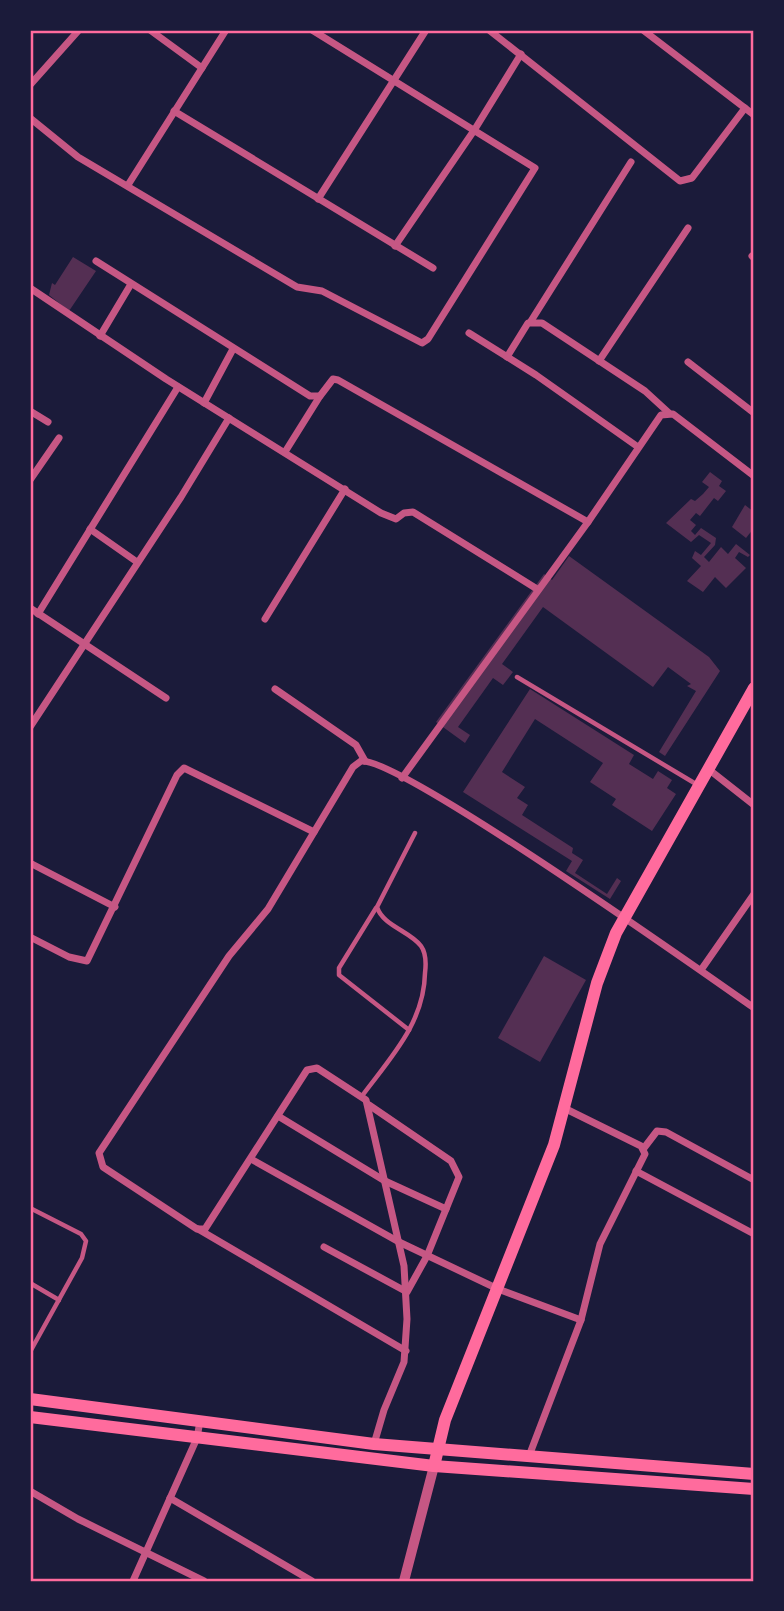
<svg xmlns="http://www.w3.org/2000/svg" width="784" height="1611" font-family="'Roboto Condensed',sans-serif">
  <rect width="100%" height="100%" fill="#1b1b3a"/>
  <!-- building -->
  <g fill="#542f53">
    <path d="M73,257l23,14 -27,40 -20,-16 3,-12 3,2z"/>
    <path d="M710,472l12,9 -3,5 7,5 -8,10 -4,-3 -14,18 -4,-3 -6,7 6,5 -5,6 4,4 6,-7 15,10 -1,7 -11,12 5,5 12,-15 7,7 8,-10 14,11 -2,2 -9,-5 -4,6 11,10 -20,20 -11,-11 -12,15 -16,-11 14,-15 -9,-8 3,-7 6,4 10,-12 -12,-8 -8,7 -25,-19 25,-24 4,2 8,-7 6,-7 -7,-5z"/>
    <path d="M745,505l9,7v16l-8,10 -14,-11z"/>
    <path d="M569,556l140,101 11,14 -55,85 -6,-4 37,-61 -9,-5 4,-2 -23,-17 -15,20 -110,-80 -41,57 11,8 -10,13 -10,-7 -35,49 12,8 -5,8 -29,-21 108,-148 8,6z"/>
    <path d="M530,689l104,66 -5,9 24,15 5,-8 14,9 -5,8 9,6 -24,37 -40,-26 4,-6 -26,-17 13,-19 -68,-44 -33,53 23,15 -8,11 11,7 -6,10 51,33 -1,5 11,7 -8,13 32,21 10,-16 4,3 -11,18 -44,-28 6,-10 -109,-69z"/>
    <path d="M544,956l42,24 -46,82 -42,-24z"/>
  </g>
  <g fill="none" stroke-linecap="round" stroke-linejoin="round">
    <!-- service -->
    <g stroke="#c65784" stroke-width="4.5">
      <path d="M517,677l179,107"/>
      <path d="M376,908l-37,60v7l70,55"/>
      <path d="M362,1096c29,-39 62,-73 63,-123 1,-8 1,-20 -4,-27 -11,-15 -38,-20 -44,-39l38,-74"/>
      <path d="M30,1208l51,26 5,7 -4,17 -52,94"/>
      <path d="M30,1283l29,17"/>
    </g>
    <!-- minor -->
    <g stroke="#c65784" stroke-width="7">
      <path d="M150,30l52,38"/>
      <path d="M489,30l191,151 12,-3 53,-70"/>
      <path d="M643,30l111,85"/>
      <path d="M30,85l49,-55"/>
      <path d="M174,111l259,157"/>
      <path d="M30,118l48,39 219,130 25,4 100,52 6,-4 107,-171 -223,-138"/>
      <path d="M128,185l98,-155"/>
      <path d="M318,199l108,-169"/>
      <path d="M395,246l80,-117 46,-75"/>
      <path d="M752,256l2,2"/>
      <path d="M96,261l214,135h10l13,-17 5,1 250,142"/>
      <path d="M30,288l136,91 215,134 15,6 8,-6 9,-1 124,77"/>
      <path d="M531,321l100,-159"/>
      <path d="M469,333l67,42 102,72"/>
      <path d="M100,336l31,-52"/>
      <path d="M507,357l21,-34h14l103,68 24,22"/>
      <path d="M599,361l89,-133"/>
      <path d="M688,362l66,51"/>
      <path d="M204,403l29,-54"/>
      <path d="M30,411l18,11"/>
      <path d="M285,452l35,-56"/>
      <path d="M30,480l29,-42"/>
      <path d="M90,529l47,33"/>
      <path d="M30,608l136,90"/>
      <path d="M38,614l140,-227"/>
      <path d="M265,619l80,-130"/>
      <path d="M275,689l81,56 9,16"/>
      <path d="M30,727l151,-230 48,-79"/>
      <path d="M707,768l47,37"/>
      <path d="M402,778l186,-256 73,-107 12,-1 81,62"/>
      <path d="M30,863l85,44"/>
      <path d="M30,937l39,20 18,4 90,-186 7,-7 130,64"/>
      <path d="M701,970l53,-76"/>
      <path d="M278,1116l107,65 61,28"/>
      <path d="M644,1148l13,-17 9,1 88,48"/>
      <path d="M251,1159l148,83 99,47 83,31"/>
      <path d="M636,1171l118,63"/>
      <path d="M198,1229l208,122"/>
      <path d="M324,1247l83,45 20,-36 32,-79 -8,-16 -82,-56"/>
      <path d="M374,1444l10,-34 20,-48 3,-43 -3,-53 -38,-166 -49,-32 -10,2 -102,159h-8l-94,-62 -4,-14 130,-197 39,-47 85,-142 8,-6c38,-4 343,212 393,247"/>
      <path d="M529,1456l52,-136 19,-76 45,-90 -4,-8 -75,-37"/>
      <path d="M30,1491l48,28 126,62"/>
      <path d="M170,1498l142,83"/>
      <path d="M133,1581l64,-143 3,-17"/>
    </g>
    <!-- tertiary -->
    <path stroke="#c65784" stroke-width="10" d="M404,1581l30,-115"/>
    <!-- secondary -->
    <g stroke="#ff6b9d" stroke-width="12">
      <path d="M30,1399l344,45 380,30"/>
      <path d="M30,1417l404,49 320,23"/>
      <path d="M434,1466l11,-46 109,-275 43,-162 19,-50 138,-245"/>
    </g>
  </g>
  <!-- border -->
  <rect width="784" height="1611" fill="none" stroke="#1b1b3a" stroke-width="63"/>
  <rect x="32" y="32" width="720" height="1548" fill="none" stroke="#ff6b9d" stroke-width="2.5"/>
</svg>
